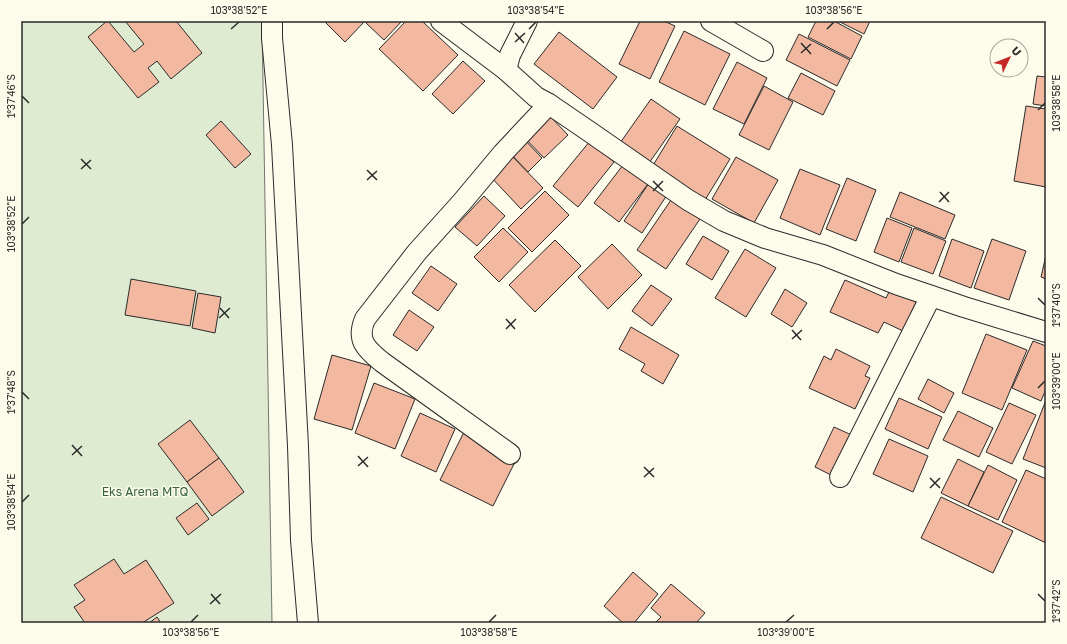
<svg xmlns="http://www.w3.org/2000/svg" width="1067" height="644" font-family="'Golos Text',sans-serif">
  <rect width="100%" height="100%" fill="#fdfbea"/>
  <!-- green -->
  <path fill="#deebd1" stroke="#74746e" d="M21,21h241l10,602h-251z"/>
  <!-- building -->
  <g fill="#f2b8a0" stroke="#2b2b2b">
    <path d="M107,21h1l26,31 10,-8 -19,-23h51l26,32 -31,26 -14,-18 -9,7 11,14 -21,16 -50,-61z"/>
    <path d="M324,21h41l-20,21z"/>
    <path d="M367,21h35l-18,19 -18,-17z"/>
    <path d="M406,21h16l36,34 -35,36 -44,-42z"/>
    <path d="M640,21h24l11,5 -25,53 -31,-15z"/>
    <path d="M816,21h18l28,15 -11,23 -43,-22z"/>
    <path d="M838,21h32l-6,13z"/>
    <path d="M684,31l46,23 -25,51 -46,-23z"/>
    <path d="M559,32l58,45 -24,32 -59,-45z"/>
    <path d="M799,34l51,26 -13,26 -51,-26z"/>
    <path d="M463,61l22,20 -32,33 -21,-20z"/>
    <path d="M737,62l30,16 -23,46 -31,-15z"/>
    <path d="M801,73l34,18 -12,24 -35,-17z"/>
    <path d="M1037,76l9,1v29l-13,-2z"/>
    <path d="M764,86l29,16 -24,48 -30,-15z"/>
    <path d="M651,99l29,20 -31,44 -29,-20z"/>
    <path d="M1026,106l20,3v78l-32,-6z"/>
    <path d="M547,113l21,22 -24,23 -21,-22z"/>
    <path d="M221,121l30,33 -16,14 -29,-33z"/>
    <path d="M677,126l53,33 -25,41 -53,-33z"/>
    <path d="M523,138l19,20 -14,14 -19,-20z"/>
    <path d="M590,141l24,21 -36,45 -25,-21z"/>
    <path d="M510,154l33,34 -22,21 -32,-34z"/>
    <path d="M736,157l42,23 -24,43 -42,-24z"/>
    <path d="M623,165l25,19 -29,38 -25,-19z"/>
    <path d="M800,169l40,16 -20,50 -40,-17z"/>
    <path d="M847,178l29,12 -20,51 -30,-12z"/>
    <path d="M649,183l18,12 -25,38 -18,-12z"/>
    <path d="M545,191l24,24 -37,37 -24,-24z"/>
    <path d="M900,192l55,23 -10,24 -55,-22z"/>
    <path d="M484,196l21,20 -28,30 -22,-19z"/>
    <path d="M671,200l29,19 -34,50 -29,-19z"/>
    <path d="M887,218l25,10 -13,34 -25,-10z"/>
    <path d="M503,228l25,24 -29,30 -25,-25z"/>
    <path d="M914,228l32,13 -13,33 -32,-12z"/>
    <path d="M703,236l26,15 -17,29 -26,-16z"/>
    <path d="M952,239l32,12 -13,37 -32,-12z"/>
    <path d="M992,239l34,12 -17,49 -35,-12z"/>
    <path d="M555,240l26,26 -46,46 -26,-27z"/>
    <path d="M612,244l30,31 -34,34 -30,-32z"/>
    <path d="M745,249l31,19 -30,49 -31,-19z"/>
    <path d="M1046,255v24l-5,-2z"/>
    <path d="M431,266l26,18 -19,27 -26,-18z"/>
    <path d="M131,279l65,12 -6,35 -65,-11z"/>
    <path d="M845,280l41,18 4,-8 26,12 -13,29 -19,-9 -6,11 -48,-21z"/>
    <path d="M651,285l21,14 -20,27 -20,-15z"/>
    <path d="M785,289l22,14 -15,24 -21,-13z"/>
    <path d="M198,293l23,4 -6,36 -23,-5z"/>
    <path d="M409,310l25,17 -17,24 -24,-16z"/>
    <path d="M631,327l48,28 -16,29 -22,-13 4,-7 -26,-15z"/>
    <path d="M986,334l41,16 -25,60 -40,-17z"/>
    <path d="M1033,341l13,5v43l-5,12 -29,-13z"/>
    <path d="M836,349l34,17 -5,10 5,2 -15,31 -46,-21 15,-32 7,4z"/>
    <path d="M332,355l39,11 -19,64 -38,-11z"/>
    <path d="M928,379l26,14 -10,20 -26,-14z"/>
    <path d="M374,383l41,16 -20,50 -40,-16z"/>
    <path d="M899,398l43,19 -14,32 -43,-20z"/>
    <path d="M1046,400v68l-23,-9z"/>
    <path d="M1009,403l27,12 -24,49 -26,-12z"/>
    <path d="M958,411l35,17 -14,29 -36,-17z"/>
    <path d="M420,413l35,16 -19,43 -35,-16z"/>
    <path d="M190,420l29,38 -32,24 -29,-38z"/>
    <path d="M834,427l22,10 -19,41 -22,-11z"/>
    <path d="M464,432l53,26 -24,48 -53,-26z"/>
    <path d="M889,439l39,17 -15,36 -40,-18z"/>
    <path d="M219,458l25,34 -32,24 -25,-34z"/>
    <path d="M958,459l26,13 -16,34 -27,-13z"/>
    <path d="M988,465l29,15 -19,40 -30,-14z"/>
    <path d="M1026,470l20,9v64l-44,-21z"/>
    <path d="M941,497l72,34 -20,42 -72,-35z"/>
    <path d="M197,503l12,16 -21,16 -12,-17z"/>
    <path d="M114,559l10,15 22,-14 28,43 -32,20h-57l-11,-16 11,-7 -11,-15z"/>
    <path d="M633,572l25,22 -24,29h-11l-19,-17z"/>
    <path d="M671,584l34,29 -9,10h-41l6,-6 -10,-9z"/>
    <path d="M157,617l4,6h-12z"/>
  </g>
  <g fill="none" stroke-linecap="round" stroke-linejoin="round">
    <defs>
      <g id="street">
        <path d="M272,21v17l10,107 16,301 3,94 7,83"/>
        <path d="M441,21l65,49 30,27 13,7 41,28 98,68 36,21 41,17 58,17 73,29 68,23 82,25"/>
        <path d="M711,21l52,30"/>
        <path d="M506,70l4,-15 17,-34"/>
        <path d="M510,454l-128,-92c-16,-13 -26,-22 -17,-43l52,-67 45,-50 41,-49 46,-49"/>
        <path d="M840,477l91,-181"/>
      </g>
    </defs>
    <!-- street casing -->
    <use href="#street" stroke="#2b2b2b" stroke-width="22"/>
    <!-- street -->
    <use href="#street" stroke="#fdfbea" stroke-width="20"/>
  </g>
  <!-- ticks -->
  <path fill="none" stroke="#2b2b2b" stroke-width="1.5" d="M231,29l8,-7M529,29l7,-7M827,29l7,-7M515,33l9,10M515,42l10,-9M801,43l10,11M801,53l10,-9M22,96l7,7M1038,110l7,-7M81,159l10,10M81,169l10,-9M367,170l10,10M367,180l10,-9M653,181l10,10M653,191l10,-10M940,192l9,10M939,202l10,-10M22,224l7,-7M1038,298l7,7M220,308l9,10M219,318l11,-10M506,319l9,10M506,329l10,-10M792,330l9,10M792,339l10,-9M1038,388l7,-7M22,392l7,7M72,445l10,11M72,455l10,-9M358,456l10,11M358,466l10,-9M644,467l10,10M644,477l10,-9M930,478l10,10M930,488l10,-10M22,502l7,-7M211,594l9,10M1038,594l7,7M210,604l11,-10M191,622l7,-7M489,622l7,-7M786,622l8,-7"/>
  <g text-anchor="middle" stroke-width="3" stroke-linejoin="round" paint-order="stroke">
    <!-- park labels -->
    <g font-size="12" fill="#34623c" stroke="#fdfbea">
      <text x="145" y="496">Eks Arena MTQ</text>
    </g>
  </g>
  <!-- border -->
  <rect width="1067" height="644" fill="none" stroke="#fdfbea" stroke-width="44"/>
  <!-- north arrow -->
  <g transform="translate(1009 58) rotate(47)"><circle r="19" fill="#fdfbea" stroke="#a9a89e"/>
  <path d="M0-3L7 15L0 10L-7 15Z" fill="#c62828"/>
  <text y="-6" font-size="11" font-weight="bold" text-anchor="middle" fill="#2b2b2b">U</text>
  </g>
  <rect x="22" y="22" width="1023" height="600" fill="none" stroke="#2b2b2b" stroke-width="1.5"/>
  <g font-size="10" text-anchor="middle" fill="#2b2b2b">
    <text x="239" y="14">103°38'52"E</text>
    <text x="536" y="14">103°38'54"E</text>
    <text x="834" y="14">103°38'56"E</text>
    <text transform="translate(11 96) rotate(-90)" y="4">1°37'46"S</text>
    <text transform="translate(1056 103) rotate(-90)" y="4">103°38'58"E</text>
    <text transform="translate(11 224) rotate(-90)" y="4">103°38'52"E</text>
    <text transform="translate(1056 305) rotate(-90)" y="4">1°37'40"S</text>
    <text transform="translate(1056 381) rotate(-90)" y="4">103°39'00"E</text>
    <text transform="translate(11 392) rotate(-90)" y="4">1°37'48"S</text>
    <text transform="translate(11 502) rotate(-90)" y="4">103°38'54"E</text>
    <text transform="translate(1056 601) rotate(-90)" y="4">1°37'42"S</text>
    <text x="191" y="636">103°38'56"E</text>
    <text x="489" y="636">103°38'58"E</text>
    <text x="786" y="636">103°39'00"E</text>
  </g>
</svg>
